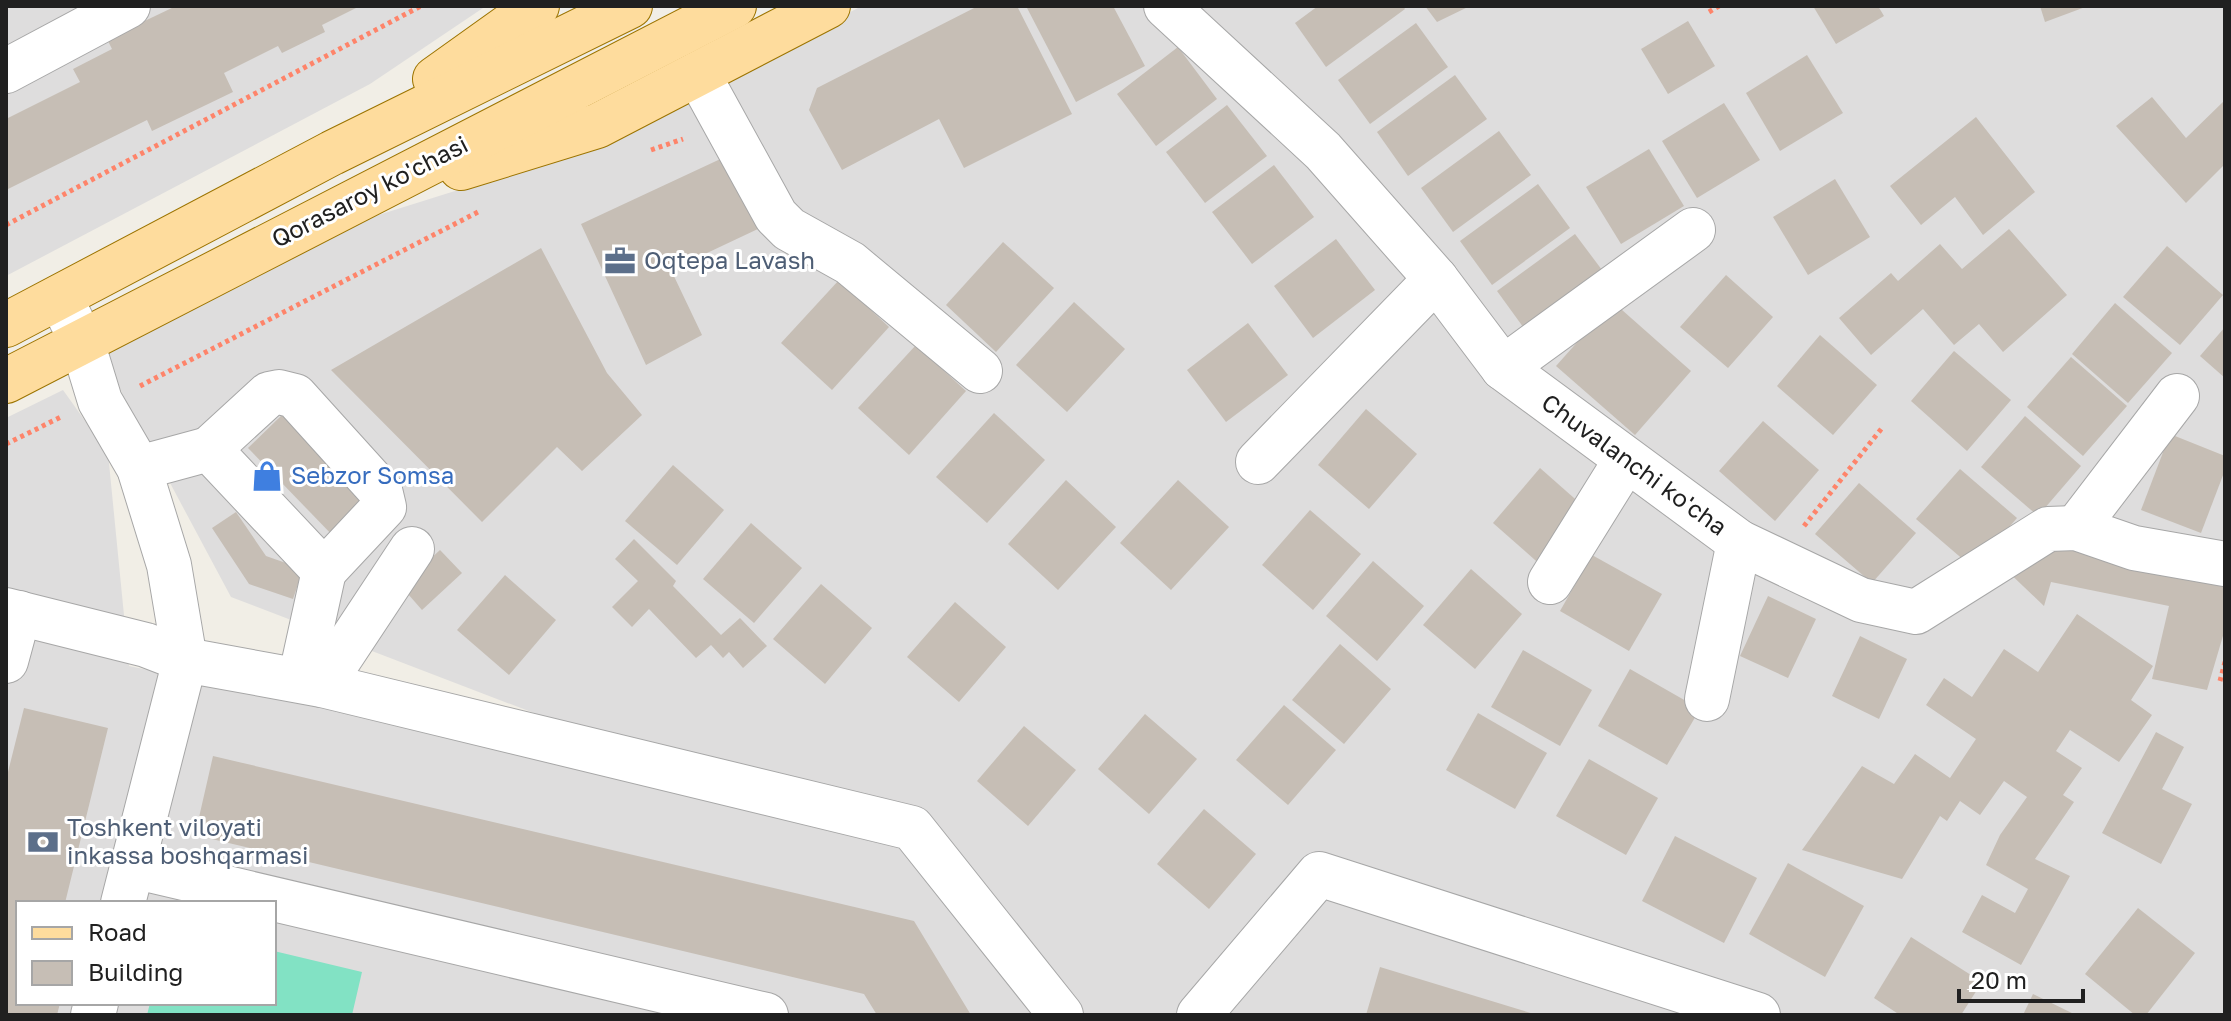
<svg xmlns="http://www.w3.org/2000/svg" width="2231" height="1021" font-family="'Golos Text',sans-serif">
  <rect width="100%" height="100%" fill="#f1eee6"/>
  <!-- residential -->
  <g fill="#dedddd" fill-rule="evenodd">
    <path d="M6,6h480l-116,78 -364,192z"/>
    <path d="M862,6h1363v1009h-463l-444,-145 -126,145h-1186v-597l57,-28 45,63 21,213 611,126 -509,-195 -108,-202 -22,-50 220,-112 249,-78zM18,903h256v100h-256z"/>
    <path d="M1319,874l439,141h-560z"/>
  </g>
  <!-- pitch -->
  <path fill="#82e2c4" d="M274,951l88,21 -10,43h-205l3,-12h124z"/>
  <!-- building -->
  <g fill="#c6beb5">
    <path d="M176,6h184l-38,19 3,7 -43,21 -4,-7 -54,27 9,19 -81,39 -5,-11 -141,70v-71l74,-37 -7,-13 39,-20 -5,-10z"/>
    <path d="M978,6h39l55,108 -108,54 -25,-49 -97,51 -33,-60 8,-22z"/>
    <path d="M1026,6h87l32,60 -69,36z"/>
    <path d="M1318,6h85l2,3 -79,58 -31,-44z"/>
    <path d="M1425,6h45l-33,16z"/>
    <path d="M1813,6h65l6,10 -48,28z"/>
    <path d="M2040,6h48l-43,16z"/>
    <path d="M1688,21l27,45 -47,28 -27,-45z"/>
    <path d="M1416,23l32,44 -78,57 -32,-44z"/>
    <path d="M1178,47l39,52 -61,47 -39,-52z"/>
    <path d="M1807,55l36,58 -63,38 -34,-58z"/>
    <path d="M1455,75l32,44 -79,57 -31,-44z"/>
    <path d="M2152,97l34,41 39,-38v64l-39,39 -70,-77z"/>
    <path d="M1724,103l36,57 -63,38 -35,-57z"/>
    <path d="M1227,105l40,51 -62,47 -39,-51z"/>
    <path d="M1976,117l59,75 -52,43 -28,-38 -34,28 -31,-39z"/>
    <path d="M1499,131l32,44 -78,57 -32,-44z"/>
    <path d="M1649,149l35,57 -63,38 -35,-57z"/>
    <path d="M729,155l31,73 -89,42 31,65 -56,30 -65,-141z"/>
    <path d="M1274,165l40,52 -62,47 -40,-52z"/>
    <path d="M1835,179l35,58 -62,38 -35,-58z"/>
    <path d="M1538,184l32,44 -78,57 -32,-44z"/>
    <path d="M2009,229l58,66 -64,57 -24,-28 -25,21 -31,-36 -52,46 -32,-37 52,-45 7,8 42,-37 22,25z"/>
    <path d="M1575,234l33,44 -79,57 -32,-44z"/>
    <path d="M1336,239l39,51 -62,48 -39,-52z"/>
    <path d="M1003,242l51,46 -58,64 -50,-47z"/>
    <path d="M2167,246l56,49 -43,50 -57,-48z"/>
    <path d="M541,248l66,125 35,42 -60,56 -25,-24 -75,75 -151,-152z"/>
    <path d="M1726,275l47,42 -45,51 -48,-41z"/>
    <path d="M839,280l50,47 -57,63 -51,-47z"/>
    <path d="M1074,302l51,47 -58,63 -51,-47z"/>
    <path d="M1613,302l78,69 -56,64 -79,-69z"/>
    <path d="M2115,303l57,50 -44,50 -56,-49z"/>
    <path d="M1248,323l40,52 -62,47 -39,-52z"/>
    <path d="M2225,327v51l-25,-22z"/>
    <path d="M1820,335l57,50 -44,50 -56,-49z"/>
    <path d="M916,345l50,46 -57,64 -51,-47z"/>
    <path d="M1954,351l57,49 -44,51 -56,-50z"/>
    <path d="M2071,357l56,49 -44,50 -56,-49z"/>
    <path d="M1366,409l51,45 -48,55 -51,-44z"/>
    <path d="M285,412l89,92 -37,36 -89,-92z"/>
    <path d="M994,413l51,47 -58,63 -51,-46z"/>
    <path d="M2025,416l56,50 -43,50 -57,-49z"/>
    <path d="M1763,421l56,49 -44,51 -56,-50z"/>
    <path d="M2170,434l55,22v14l-24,63 -60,-23z"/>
    <path d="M673,465l51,45 -47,55 -52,-44z"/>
    <path d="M1540,468l51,45 -47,55 -51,-45z"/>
    <path d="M1960,469l57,49 -44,50 -57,-49z"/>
    <path d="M1066,480l50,47 -58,63 -50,-46z"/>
    <path d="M1178,480l51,47 -58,63 -51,-47z"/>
    <path d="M1859,483l57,50 -44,50 -57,-49z"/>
    <path d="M1310,510l51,44 -48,56 -51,-45z"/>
    <path d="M236,512l30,44 37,13 -10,30 -44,-15 -37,-56z"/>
    <path d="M751,523l51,45 -48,55 -51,-44z"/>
    <path d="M634,539l42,42 -3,5 48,49 19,-17 27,28 -24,22 -14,-16 -6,6 -12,-13 -15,13 -47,-49 -17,18 -20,-20 26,-26 -23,-22z"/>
    <path d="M2050,541l175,30v58l-18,61 -55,-11 17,-73 -118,-24 -7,24 -43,-41z"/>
    <path d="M440,550l22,23 -40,37 -21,-24z"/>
    <path d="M1592,555l70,39 -33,57 -69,-40z"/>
    <path d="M1373,561l51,45 -47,55 -51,-45z"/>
    <path d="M1471,569l51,45 -47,55 -52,-44z"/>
    <path d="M505,575l51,45 -47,55 -52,-45z"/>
    <path d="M821,584l51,44 -47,56 -52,-45z"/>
    <path d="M1768,596l48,23 -28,59 -48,-22z"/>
    <path d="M955,602l51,45 -47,55 -52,-45z"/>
    <path d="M2077,614l76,52 -22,34 21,15 -33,47 -49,-32 -14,21 26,17 -19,27 11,7 -39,57 35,17 -49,89 -59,-33 20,-37 33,18 13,-24 -42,-24 14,-30 27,-38 -23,-16 -24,34 -20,-14 -13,20 -7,-5 -38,63 -100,-29 60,-84 32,18 21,-30 35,24 26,-39 -50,-34 18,-27 28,19 32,-48 34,23z"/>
    <path d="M1860,636l47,23 -28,60 -47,-23z"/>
    <path d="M1340,644l51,45 -47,55 -52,-44z"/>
    <path d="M1523,650l69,40 -32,56 -69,-39z"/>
    <path d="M1630,669l70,40 -33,56 -69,-39z"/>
    <path d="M1284,705l52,45 -48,55 -52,-45z"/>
    <path d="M24,708l84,20 -43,175h-47v100h42l-3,12h-51v-235z"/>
    <path d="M1478,713l69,40 -32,56 -69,-39z"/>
    <path d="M1145,714l52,45 -48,55 -51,-45z"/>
    <path d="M1024,726l52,44 -48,56 -51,-45z"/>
    <path d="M2156,732l28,15 -22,42 30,15 -31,60 -59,-31z"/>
    <path d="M213,756l701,165 57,94h-94l-13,-21 -669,-159z"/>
    <path d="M1589,759l69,39 -32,57 -70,-39z"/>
    <path d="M1204,809l52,45 -47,55 -52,-45z"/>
    <path d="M1675,836l82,42 -33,65 -82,-42z"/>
    <path d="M1788,863l76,43 -39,71 -76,-43z"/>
    <path d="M2138,908l57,45 -49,62h-11l-50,-41z"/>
    <path d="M1911,937l71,45 -21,33h-61l-26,-17z"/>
    <path d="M1380,967l154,47v1h-168z"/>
    <path d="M2033,994l43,21h-53z"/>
  </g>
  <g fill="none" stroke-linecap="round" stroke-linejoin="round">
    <defs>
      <g id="minor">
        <path d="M1166,6l157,145 113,128 67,89 236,174 122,58 55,12 132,-83 28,-1 58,20 91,16"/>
        <path d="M6,71l122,-65"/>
        <path d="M698,74l78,142 13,13 61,34 130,108"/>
        <path d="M60,297l22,45 18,59 39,67 30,97 16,95 -62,243"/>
        <path d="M1503,368l190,-138"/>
        <path d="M209,449l60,-55 10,-2 16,4 85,94 4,17 -60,64"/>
        <path d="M1258,462l178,-183"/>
        <path d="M139,468l70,-19 115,122 -24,109"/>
        <path d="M2076,528l101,-132"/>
        <path d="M1550,582l76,-122"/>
        <path d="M6,610l140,35 39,15 137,25 590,143 149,187"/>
        <path d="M6,661l13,-48"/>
        <path d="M322,685l90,-136"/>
        <path d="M1707,699l32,-157"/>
        <path d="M133,866l633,149"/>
        <path d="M93,1015l3,-12"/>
        <path d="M1199,1015l120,-141 439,141"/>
      </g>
      <g id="major">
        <path d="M435,79l102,-73"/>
        <path d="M461,168l136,-42 231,-120"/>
        <path d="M6,325l326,-172 298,-147"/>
        <path d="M6,381l728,-375"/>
      </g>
    </defs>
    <!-- minor casing -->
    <use href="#minor" stroke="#a7a7a7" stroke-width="46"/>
    <!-- major casing -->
    <use href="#major" stroke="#9c7400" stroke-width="46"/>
    <!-- path -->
    <g stroke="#fe846a" stroke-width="5" stroke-dasharray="4 4" stroke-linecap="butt">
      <path d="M1709,12l10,-6"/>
      <path d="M651,150l32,-11"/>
      <path d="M6,225l415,-219"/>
      <path d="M140,386l340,-175"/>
      <path d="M6,444l55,-27"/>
      <path d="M1804,526l78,-98"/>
      <path d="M2220,681l5,-19"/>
    </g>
    <!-- minor -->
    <use href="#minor" stroke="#fff" stroke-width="44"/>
    <!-- major -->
    <use href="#major" stroke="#fedc9d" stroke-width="44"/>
  </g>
  <!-- icons -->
  <defs>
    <symbol id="office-bare" viewBox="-9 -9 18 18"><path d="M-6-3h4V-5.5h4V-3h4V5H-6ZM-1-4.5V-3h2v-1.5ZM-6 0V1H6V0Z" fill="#5c6f8a" stroke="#fff" stroke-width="2.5" paint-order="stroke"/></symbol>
    <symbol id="shop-bare" viewBox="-9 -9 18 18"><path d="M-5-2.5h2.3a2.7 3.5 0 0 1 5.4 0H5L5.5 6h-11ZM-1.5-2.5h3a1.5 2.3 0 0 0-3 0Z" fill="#3f7fe0" stroke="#fff" stroke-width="2.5" paint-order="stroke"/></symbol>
    <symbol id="bank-bare" viewBox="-9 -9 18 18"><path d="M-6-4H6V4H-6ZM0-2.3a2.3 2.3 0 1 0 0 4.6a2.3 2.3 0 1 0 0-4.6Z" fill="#5c6f8a" stroke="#fff" stroke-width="2.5" paint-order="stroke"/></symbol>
  </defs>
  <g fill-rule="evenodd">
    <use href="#office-bare" x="598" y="239" width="44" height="44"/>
    <use href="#shop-bare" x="245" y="454" width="44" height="44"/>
    <use href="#bank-bare" x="21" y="820" width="44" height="44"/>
  </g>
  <g text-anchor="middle" stroke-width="6" stroke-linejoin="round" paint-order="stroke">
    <!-- street labels -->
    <g font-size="24" fill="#202020" stroke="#fff">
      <text transform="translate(370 192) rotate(-27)" y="8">Qorasaroy ko'chasi</text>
      <text transform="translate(1634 465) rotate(36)" y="8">Chuvalanchi ko'cha</text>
    </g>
    <!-- service labels -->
    <g font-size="24" fill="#4e5e75" stroke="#fff" text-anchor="start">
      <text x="644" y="269">Oqtepa Lavash</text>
      <text x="67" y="836">Toshkent viloyati<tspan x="67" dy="28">inkassa boshqarmasi</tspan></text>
    </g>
    <!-- shop labels -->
    <g font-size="24" fill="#366cbe" stroke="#fff" text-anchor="start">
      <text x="291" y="484">Sebzor Somsa</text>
    </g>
  </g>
  <!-- border -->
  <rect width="2231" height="1021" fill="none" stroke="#202020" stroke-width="16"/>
  <!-- legend -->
  <rect x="16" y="901" width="260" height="104" fill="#ffffff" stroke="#a6a6a6" stroke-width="2"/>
  <rect x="32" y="927" width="40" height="12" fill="#fedc9d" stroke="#a6a6a6" stroke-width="2"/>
  <text x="88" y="941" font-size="24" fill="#202020">Road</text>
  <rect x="32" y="961" width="40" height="24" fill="#c6beb5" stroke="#a6a6a6" stroke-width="2"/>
  <text x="88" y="981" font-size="24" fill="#202020">Building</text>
  <!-- scale -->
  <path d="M1959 989v12h124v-12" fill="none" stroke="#202020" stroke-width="4"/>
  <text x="1971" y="989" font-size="24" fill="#202020" stroke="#ffffff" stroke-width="6" paint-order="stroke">20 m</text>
</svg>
